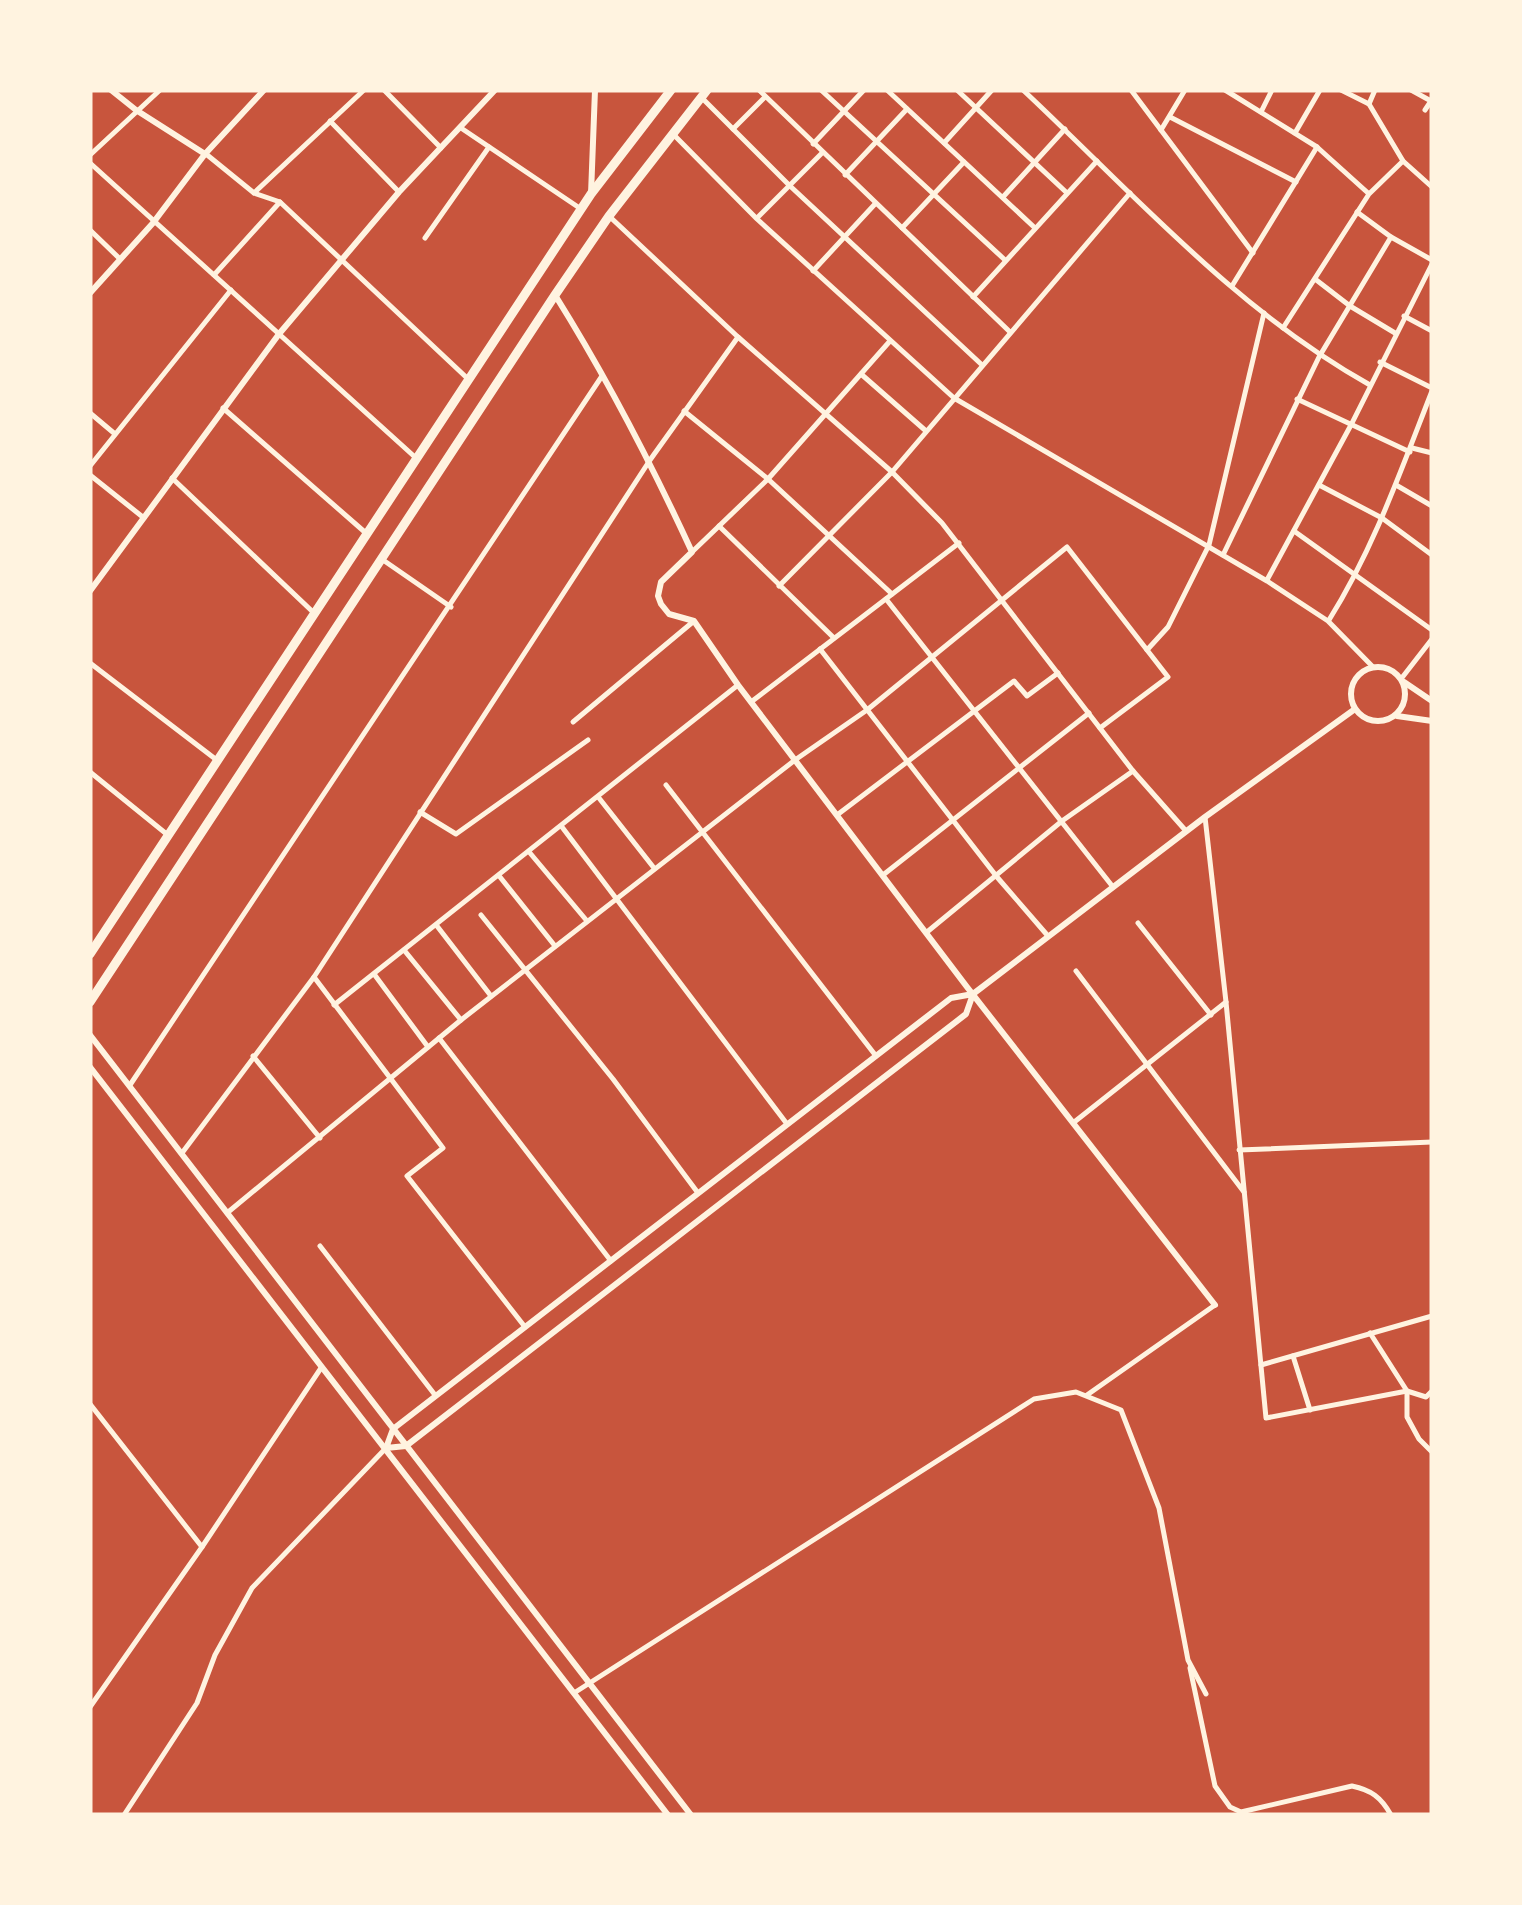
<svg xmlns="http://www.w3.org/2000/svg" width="1522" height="1905" font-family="Roboto,sans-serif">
  <rect width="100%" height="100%" fill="#c8553d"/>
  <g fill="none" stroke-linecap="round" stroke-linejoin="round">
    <!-- minor -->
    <g stroke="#fff3e0" stroke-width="5">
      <path d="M384,90l57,58"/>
      <path d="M759,90l251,242"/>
      <path d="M821,90l184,170"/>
      <path d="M887,90l148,138"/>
      <path d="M957,90l110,103"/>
      <path d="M1023,90c110,103 214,221 347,295"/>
      <path d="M1131,90l122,163"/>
      <path d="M1225,90l92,57 51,46"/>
      <path d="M1341,90l28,14 34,57 29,26"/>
      <path d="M1411,90l20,11 -6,9"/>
      <path d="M703,99l86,86 192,179"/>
      <path d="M1369,104l6,-14"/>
      <path d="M1261,112l11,-22"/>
      <path d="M1170,117l126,65"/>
      <path d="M330,121l69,71"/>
      <path d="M461,128l120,81"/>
      <path d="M733,129l32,-32"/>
      <path d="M1161,130l24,-40"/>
      <path d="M672,133l85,86 197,179 313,183 61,40 45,46"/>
      <path d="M1295,133l25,-43"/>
      <path d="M944,143l48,-53"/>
      <path d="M813,144l51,-54"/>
      <path d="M206,154l48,39 26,9 187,176"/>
      <path d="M90,155l70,-65"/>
      <path d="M90,163l326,295"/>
      <path d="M845,175l62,-66"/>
      <path d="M254,193l110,-103"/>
      <path d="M1003,197l62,-68"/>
      <path d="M609,216l129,121 154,135 50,51 191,248 53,60"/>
      <path d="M757,218l65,-65"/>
      <path d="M902,228l62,-66"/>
      <path d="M90,230l30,29"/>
      <path d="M1391,237l41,23"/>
      <path d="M425,238l64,-91"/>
      <path d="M813,271l62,-67"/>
      <path d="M214,275l66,-73"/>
      <path d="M1315,279l35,27 45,27"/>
      <path d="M1232,286l85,-139"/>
      <path d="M973,297l124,-136"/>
      <path d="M1404,316l28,15"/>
      <path d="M1283,328l86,-134 34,-33"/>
      <path d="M1380,362l52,26"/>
      <path d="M861,374l65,57"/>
      <path d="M1297,399l113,53"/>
      <path d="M223,408l144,126"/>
      <path d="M684,411l84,68 124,115"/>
      <path d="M90,413l25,21"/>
      <path d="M1412,448l20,5"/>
      <path d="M90,466l141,-176"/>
      <path d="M90,475l54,43"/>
      <path d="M172,478l142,135"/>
      <path d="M1319,485l63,33 50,37"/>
      <path d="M1396,485l36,21"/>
      <path d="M719,526l115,112"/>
      <path d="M1294,531l138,99"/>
      <path d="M692,552l76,-73 122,-138"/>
      <path d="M1223,555l96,-198 72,-120 -34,-25"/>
      <path d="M383,560l68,47"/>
      <path d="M1267,580l84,-155 81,-161"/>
      <path d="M779,586l113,-114 238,-279"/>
      <path d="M886,599l227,288"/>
      <path d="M1329,620c45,-72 72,-150 103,-229"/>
      <path d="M820,649l177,228 51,59"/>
      <path d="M1147,650l21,-23 41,-82 55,-232"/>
      <path d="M90,663l128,98"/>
      <path d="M1401,679l31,-40"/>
      <path d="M751,702l208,-159"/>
      <path d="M573,722l121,-101"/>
      <path d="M90,772l79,64"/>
      <path d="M666,785l210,271"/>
      <path d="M599,798l55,70"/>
      <path d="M420,812l36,22 132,-94"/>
      <path d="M837,815l177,-134 13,15 31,-23"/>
      <path d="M1205,817l21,185 40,416 141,-27 19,6 6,-6"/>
      <path d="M562,827l225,297"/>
      <path d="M530,853l57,68"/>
      <path d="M883,875l206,-162"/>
      <path d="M500,877l55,69"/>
      <path d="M481,915l132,164 85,114"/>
      <path d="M1138,923l73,92"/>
      <path d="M437,926l54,70"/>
      <path d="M927,932l135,-111 71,-50"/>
      <path d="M404,950l57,70"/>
      <path d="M1076,971l168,221"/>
      <path d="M374,974l54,73"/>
      <path d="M314,977l129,171 -36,28 118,151"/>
      <path d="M334,1005l404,-320"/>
      <path d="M439,1038l172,223"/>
      <path d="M253,1056l67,82"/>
      <path d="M130,1085l472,-709"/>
      <path d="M1073,1123l153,-121"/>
      <path d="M1239,1150l193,-8"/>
      <path d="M182,1153l132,-176 336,-517 88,-123"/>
      <path d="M227,1213l234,-193 334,-260 72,-50 200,-163 101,130 -68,51"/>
      <path d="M320,1246l115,149"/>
      <path d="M1370,1333l37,58v26l12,22 13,13"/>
      <path d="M1293,1356l17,54"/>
      <path d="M1261,1365l171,-49"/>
      <path d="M1087,1395l128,-90"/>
      <path d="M90,1404l112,143 119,-179"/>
      <path d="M1190,1668l25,118 15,21 11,5 111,-26c19,4 29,11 39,29"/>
      <path d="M574,1693l460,-294 42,-7 45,18 38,98 29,152 18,34"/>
      <path d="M90,1707l112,-160"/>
      <path d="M124,1815l73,-112 18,-48 37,-67 134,-140"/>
    </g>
    <!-- tertiary -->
    <g stroke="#fff3e0" stroke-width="6">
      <path d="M111,90l25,20 69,44"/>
      <path d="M591,194l4,-104"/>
      <path d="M90,293l63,-70 52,-69 59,-64"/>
      <path d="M555,295c52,83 96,168 137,257l-31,30 -3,14 3,8 8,10 25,7 44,64 229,302 248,318"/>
      <path d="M90,591l189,-257 120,-142 96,-102"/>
      <circle cx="1378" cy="694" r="27"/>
      <path d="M1404,682l28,19"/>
      <path d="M1397,716l35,5"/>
      <path d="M973,994l-7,20 -560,432 -20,2 7,-19 558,-431 22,-4 232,-177 150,-108"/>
      <path d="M90,1035l601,780"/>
      <path d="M90,1067l578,748"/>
    </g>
    <!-- primary -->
    <g stroke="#fff3e0" stroke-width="9">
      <path d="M90,954l501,-760 80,-104"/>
      <path d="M90,1002l465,-707 54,-79 98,-126"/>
    </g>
  </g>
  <!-- border -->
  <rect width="1522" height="1905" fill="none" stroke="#fff3e0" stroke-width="185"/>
</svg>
